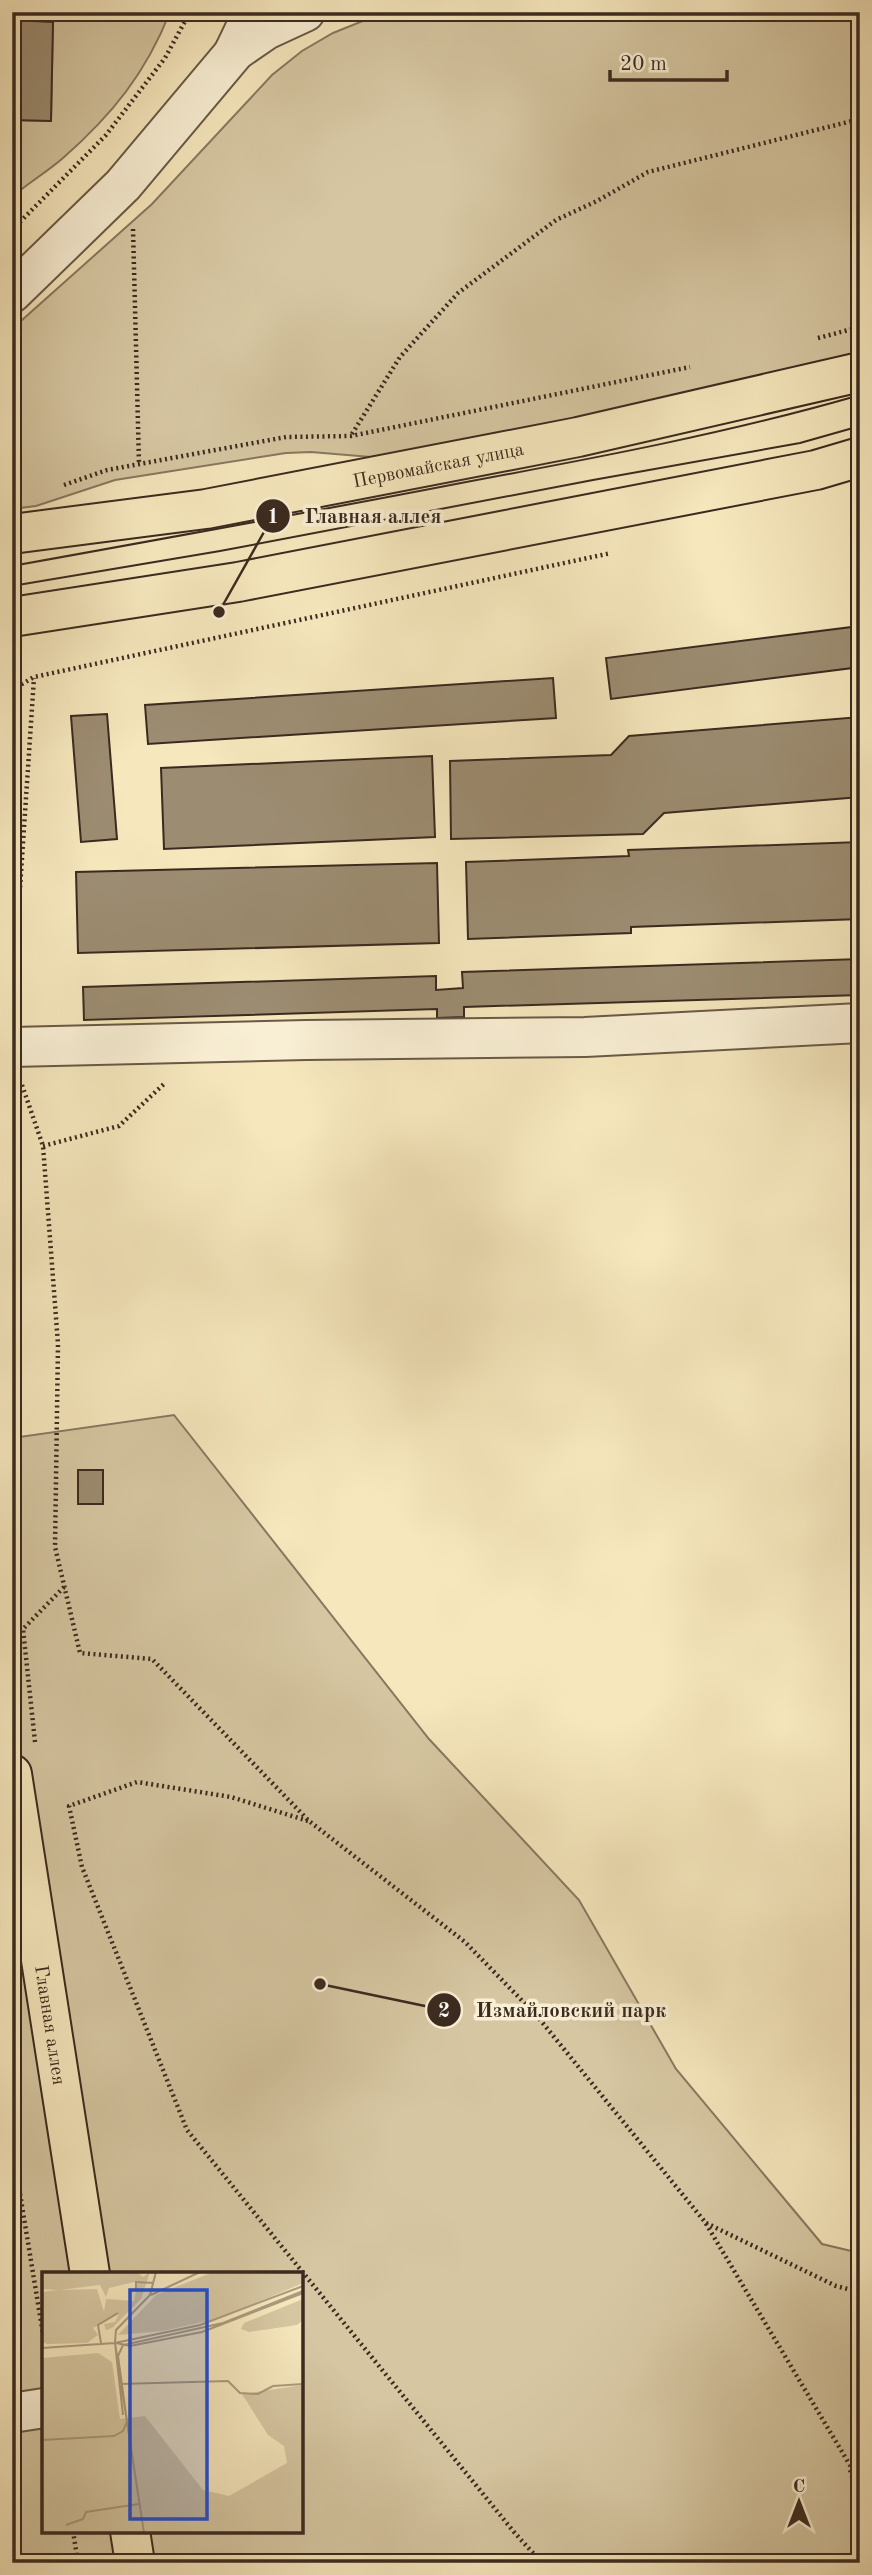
<svg xmlns="http://www.w3.org/2000/svg" width="872" height="2575" font-family="'Old Standard TT',serif">
  <rect width="100%" height="100%" fill="#f6e7bd"/>
  <filter id="stains"><feTurbulence type="fractalNoise" baseFrequency=".00286" numOctaves="4"/><feColorMatrix values="0 0 0 0 .2 0 0 0 0 .09 0 0 0 0 .02 0 0 0 .5 -.17"/></filter>
  <radialGradient id="worn" r=".72"><stop offset=".6" stop-color="#630" stop-opacity="0"/><stop offset="1" stop-color="#630" stop-opacity=".3"/></radialGradient>
  <!-- green -->
  <g fill="#d6c7a2" stroke="#887860" stroke-width="2" fill-rule="evenodd">
    <path d="M69,12h101c-24,61 -58,103 -107,146 -16,14 -35,25 -51,39v-77l39,1 2,-99z"/>
    <path d="M385,12h475v340l-201,55 -288,50 -60,-5 -25,1 -171,27 -79,26 -24,3v-180l140,-125 120,-129 30,-24 31,-18z"/>
    <path d="M174,1415l255,324 150,161 97,169 146,175 38,9v310h-848v-1125zM44,2274h257v257h-257z"/>
  </g>
  <!-- building -->
  <g fill="#9c8c71" stroke="#3a2a1f" stroke-width="2">
    <path d="M12,12h42l-1,10 -41,-2z"/>
    <path d="M12,20l41,2 -2,99 -39,-1z"/>
    <path d="M860,626v41l-249,32 -5,-41z"/>
    <path d="M553,678l3,40 -408,26 -3,-39z"/>
    <path d="M107,714l10,125 -36,3 -10,-126z"/>
    <path d="M860,717v80l-196,16 -21,21 -192,5 -1,-78 161,-6 18,-19z"/>
    <path d="M432,756l3,81 -271,12 -3,-81z"/>
    <path d="M860,842v77l-229,8v6l-163,6 -2,-77 163,-6 -1,-6z"/>
    <path d="M437,863l2,80 -361,10 -2,-81z"/>
    <path d="M860,959v36l-396,12v10l-27,1v-9l-353,11 -1,-33 353,-11v14l27,-2 -1,-16z"/>
    <rect x="78" y="1470" width="25" height="34"/>
  </g>
  <g fill="none" stroke-linecap="round" stroke-linejoin="round">
    <defs>
      <g id="minor">
        <path d="M234,52l32,-22 39,-18"/>
        <path d="M12,293l111,-108 110,-131 20,-42"/>
        <path d="M12,1047l294,-7 279,-3 275,-14"/>
        <path d="M12,2413l32,-5"/>
      </g>
      <g id="major">
        <path id="s1" d="M12,534l194,-25 372,-72 282,-65"/>
        <path d="M12,617l226,-35 578,-112 44,-13"/>
        <path id="s2" d="M12,1774l78,500"/>
        <path d="M130,2531l5,32"/>
      </g>
    </defs>
    <!-- minor casing -->
    <use href="#minor" stroke="#695946" stroke-width="42"/>
    <!-- major casing -->
    <use href="#major" stroke="#3a2a1f" stroke-width="42"/>
    <!-- path -->
    <g stroke="#3a2a1f" stroke-width="4.5" stroke-dasharray="2 3.5" stroke-linecap="butt">
      <path d="M133,229l6,235"/>
      <path d="M12,230l94,-95 59,-77 25,-46"/>
      <path d="M818,338l42,-11"/>
      <path d="M352,434l48,-77 58,-64 98,-73 41,-19 51,-29 212,-53"/>
      <path d="M64,485l43,-15 179,-33 65,-1 339,-69"/>
      <path d="M12,690l22,-13 577,-124"/>
      <path d="M12,1008l22,-330"/>
      <path d="M22,1085l21,61 15,198 -3,203 25,106 72,6 157,162 156,121 72,74 168,206 155,260"/>
      <path d="M43,1146l76,-20 47,-44"/>
      <path d="M35,1742l-12,-113 41,-42"/>
      <path d="M308,1821l-77,-24 -94,-15 -68,24 13,61 105,263 327,402 28,31"/>
      <path d="M12,2145l32,195"/>
      <path d="M706,2223l130,63 24,6"/>
      <path d="M850,2470l10,31"/>
      <path d="M73,2531l5,32"/>
    </g>
    <!-- minor -->
    <use href="#minor" stroke="#f9efd4" stroke-width="38"/>
    <!-- major -->
    <use href="#major" stroke="#f6e7bd" stroke-width="38"/>
    <!-- tram -->
    <g stroke="#3a2a1f" stroke-width="2">
      <path d="M12,566c150,-27 300,-54 449,-83 134,-25 268,-50 399,-88"/>
      <path d="M12,586l208,-35 373,-71 207,-37 60,-17"/>
    </g>
  </g>
  <g text-anchor="middle" stroke-width="7" stroke-linejoin="round" paint-order="stroke">
    <!-- street labels -->
    <g font-size="19" fill="#3a2a1f" stroke="#f9efd4">
      <text dy="7" stroke="none"><textPath href="#s1" startOffset="432">Первомайская улица</textPath></text>
      <text dy="7" stroke="none"><textPath href="#s2" startOffset="254">Главная аллея</textPath></text>
    </g>
  </g>
  <!-- overview -->
  <g transform="translate(42 2272)">
    <rect width="261" height="261" fill="#f6e7bd"/>
    <path d="M9,0h86l6,5 7,-5 -9,27 -29,29 -6,2 -2,-6 11,-2 4,-8 -26,14 5,7 -11,8 -40,1 -5,-2v-50l16,-2 -16,-1v-15zM92,10h4l-4,19 -28,-2 -2,13 -7,-23 -37,1 40,-5 6,12 3,-9zM171,0h90v11l-79,34 -61,14 -45,4 38,-40zM261,27v21l-6,5 -48,7 -8,-3 3,-6zM56,81l14,9 8,57 25,-3 58,74 26,6 58,-33 -3,-17 -16,-11 -26,-41 61,-9v148h-261v-175z" fill="#d6c7a2" fill-rule="evenodd"/>
    <path fill="none" stroke="#ab9b7e" stroke-width="2" d="M94,18v-8l18,1M109,23l49,-23M73,70l1,-12 34,-35 6,-23M59,71l-3,-18 20,-12M73,71l29,190M73,71l8,72M74,71l14,3 72,-14 101,-39M0,76l73,-5 85,-18 103,-39M77,112l109,-3 12,12 18,1 15,-8 30,-2M0,168l72,-4 9,-5 4,-9 -9,-66 5,-11 100,-22 80,-32M24,253l17,-6 3,-7 53,-8"/>
    <path fill="#1d4ed8" fill-opacity="0.15" stroke="#1d4ed8" stroke-width="3.5" d="M88,18h77v229h-77z"/>
    <rect width="261" height="261" fill="none" stroke="#3a2a1f" stroke-width="3.5"/>
  </g>
  <!-- callouts -->
  <path fill="none" stroke="#3a2a1f" stroke-width="2.5" d="M219 612L273 516M320 1984L444 2010"/>
  <g fill="#3a2a1f" stroke="#f9efd4" stroke-width="2.5">
    <circle cx="219" cy="612" r="7"/>
    <circle cx="320" cy="1984" r="7"/>
    <circle cx="273" cy="516" r="18"/>
    <circle cx="444" cy="2010" r="18"/>
  </g>
  <g font-size="21" text-anchor="middle" font-weight="bold" fill="#fff">
    <text x="273" y="523">1</text>
    <text x="444" y="2017">2</text>
  </g>
  <g font-size="21" text-anchor="middle" font-weight="bold" fill="#3a2a1f" stroke="#f9efd4" stroke-width="7" stroke-linejoin="round" paint-order="stroke">
    <text x="373" y="523">Главная аллея</text>
    <text x="571" y="2017">Измайловский парк</text>
  </g>
  <!-- margin -->
  <rect width="872" height="2575" fill="none" stroke="#f6e7bd" stroke-width="42"/>
  <rect x="14" y="14" width="844" height="2547" fill="none" stroke="#3a2a1f" stroke-width="3.5"/>
  <rect x="21" y="21" width="830" height="2533" fill="none" stroke="#3a2a1f" stroke-width="2"/>
  <!-- north arrow -->
  <g transform="translate(799 2502)" stroke="#f9efd4" stroke-width="5" paint-order="stroke">
  <path d="M0-5L12 26L0 18L-12 26Z" fill="#3a2a1f"/>
  <text y="-10" font-size="19" font-weight="bold" text-anchor="middle" fill="#3a2a1f">С</text>
  </g>
  <!-- scale -->
  <path d="M610 70v10h117v-10" fill="none" stroke="#3a2a1f" stroke-width="3.5"/>
  <text x="620" y="70" font-size="21" fill="#3a2a1f" stroke="#f9efd4" stroke-width="5" paint-order="stroke">20 m</text>
  <rect width="100%" height="100%" filter="url(#stains)"/>
  <rect width="100%" height="100%" fill="url(#worn)"/>
</svg>
